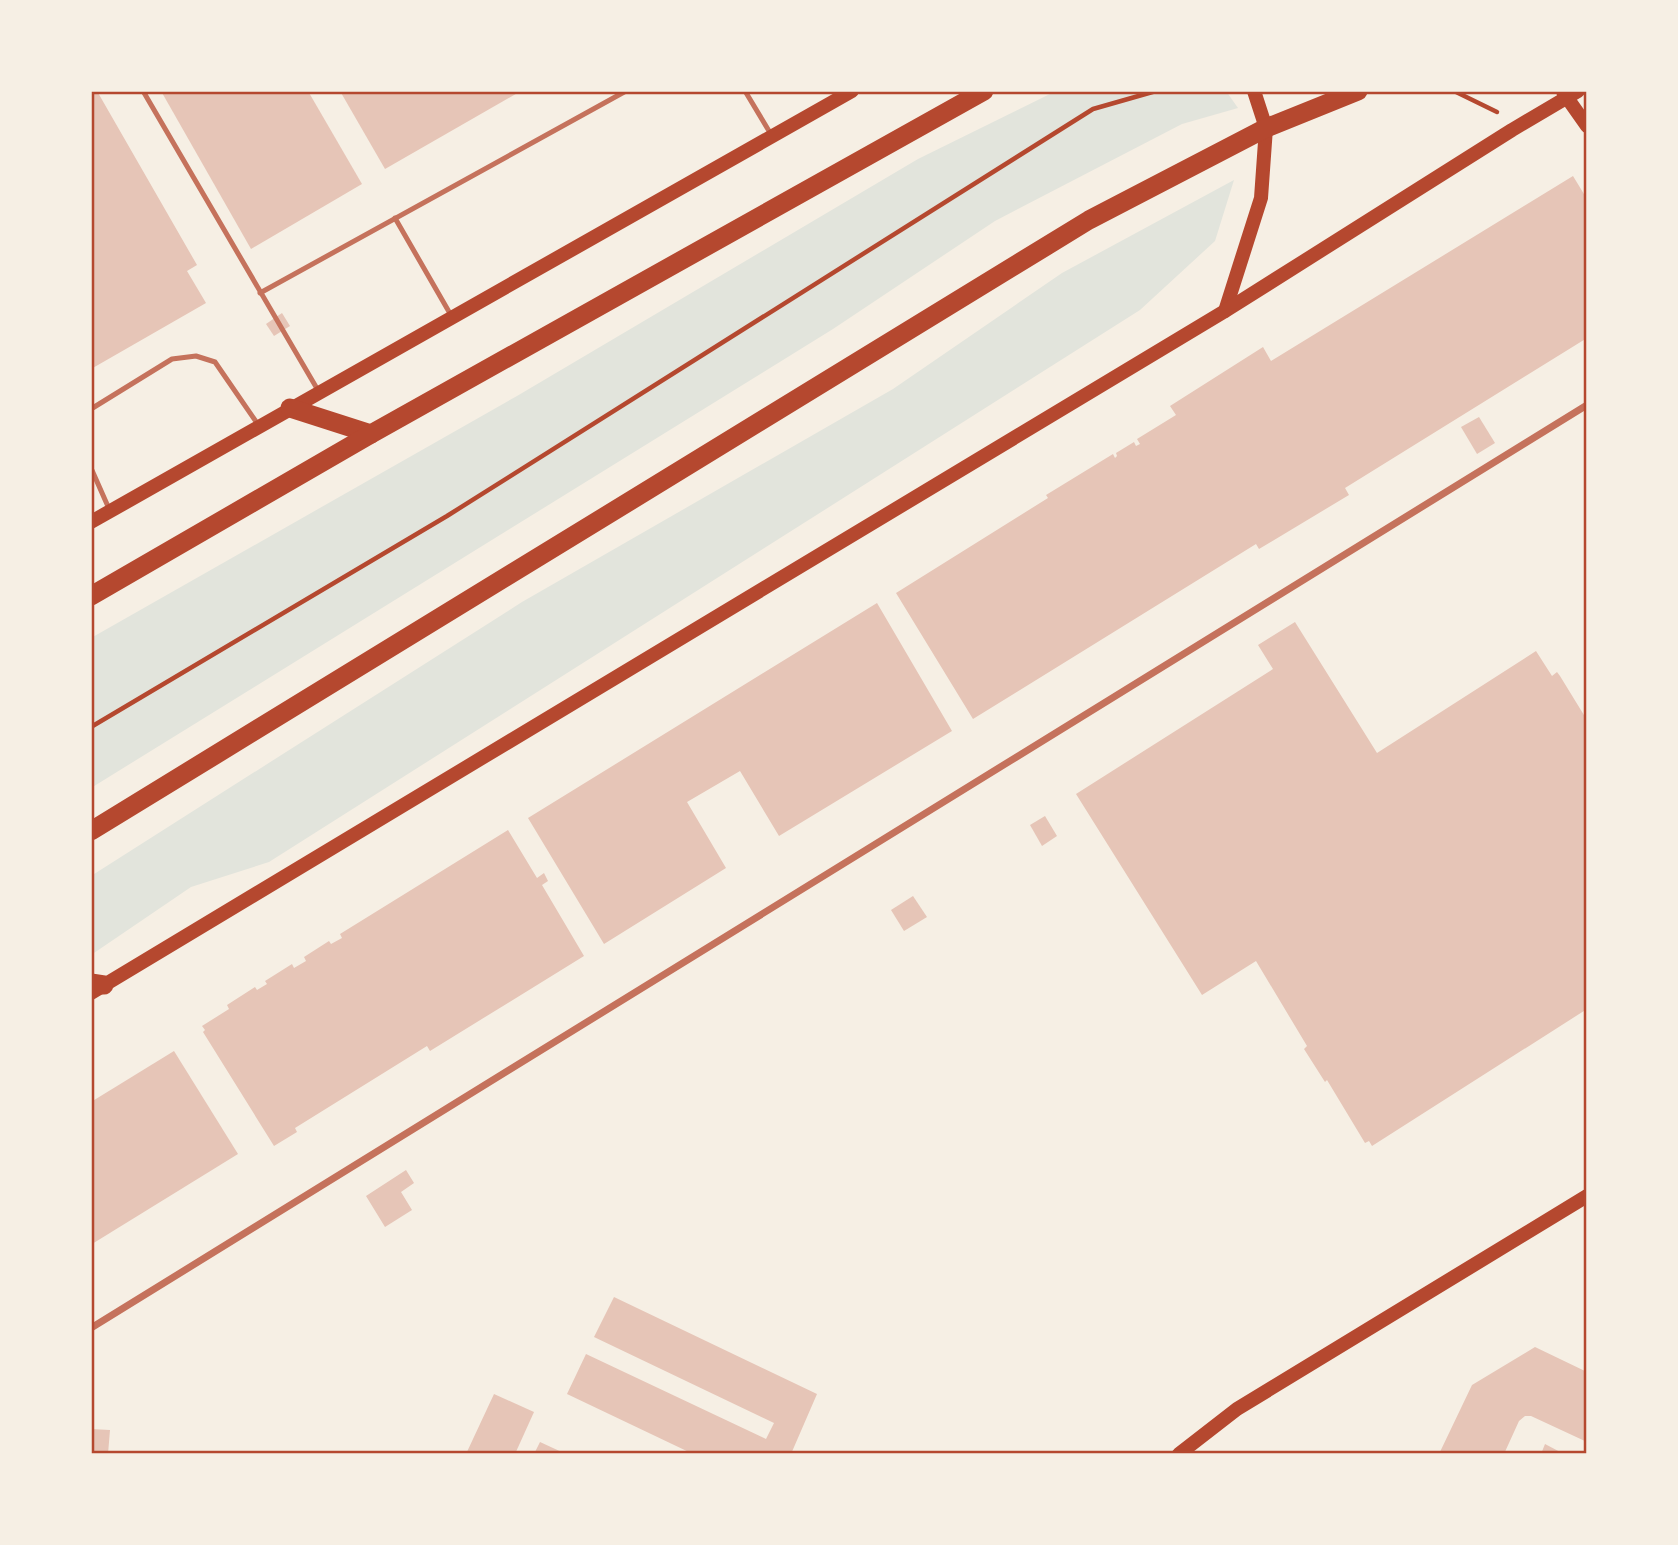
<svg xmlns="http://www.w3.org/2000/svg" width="1678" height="1545" font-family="'Noto Sans',sans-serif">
  <rect width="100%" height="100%" fill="#f6efe4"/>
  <!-- green -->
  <g fill="#e2e4dc">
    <path d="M1056,91h170l12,17 -56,16 -187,97 -162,108 -742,459v-150l426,-242 401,-237z"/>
    <path d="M1234,180l-19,61 -75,69 -871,552 -78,25 -100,68v-79l431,-274 371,-213 169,-116z"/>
  </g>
  <!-- building -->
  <g fill="#e6c5b7">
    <path d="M91,91h6l100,174 -10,6 19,32 -115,66z"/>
    <path d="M161,91h147l54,93 -111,65z"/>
    <path d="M340,91h181l-136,78z"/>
    <path d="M1573,176l14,23v139l-242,150 4,7 -90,54 -3,-5 -283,175 -77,-126 152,-95 -2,-3 67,-41 2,4 2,-2 -1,-3 18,-11 2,4 4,-2 -3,-5 39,-24 -6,-9 93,-59 8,14z"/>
    <path d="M282,313l8,13 -16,10 -8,-12z"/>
    <path d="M1479,417l16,26 -18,11 -16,-27z"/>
    <path d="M877,603l75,128 -173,105 -39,-65 -53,31 39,66 -122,76 -76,-126z"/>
    <path d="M1295,622l82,131 159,-102 16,25 5,-4 3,4 27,44v289l-215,137 -3,-5 -4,2 -38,-63 -2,2 -21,-33 3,-3 -51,-85 -54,34 -126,-201 197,-125 -15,-24z"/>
    <path d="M1045,816l12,20 -15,10 -12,-21z"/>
    <path d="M508,830l29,48 7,-5 4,8 -6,4 42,71 -154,95 -3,-5 -132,82 2,4 -23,14 -71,-114 2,-2 -3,-4 27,-17 -2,-4 28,-18 2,3 10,-6 -2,-3 27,-17 2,4 12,-7 -2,-4 25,-16 2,3 11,-6 -2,-4z"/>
    <path d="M913,896l14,21 -23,14 -13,-21z"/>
    <path d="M174,1051l64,103 -146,90 -1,-142z"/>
    <path d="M406,1170l8,13 -13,9 11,18 -27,17 -19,-31z"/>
    <path d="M614,1297l203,97 -26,60h-98l-126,-60 19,-40 180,85 8,-16 -180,-86z"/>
    <path d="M1535,1347l52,25v70l-56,-26h-6l-6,5 -15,33h-65l33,-69z"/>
    <path d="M494,1394l40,18 -19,42h-49z"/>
    <path d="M91,1429l19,1 -2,24h-17z"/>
    <path d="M540,1442l26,12h-32z"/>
    <path d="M1545,1444l19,10h-23z"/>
  </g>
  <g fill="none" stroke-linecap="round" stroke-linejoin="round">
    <!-- path -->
    <g stroke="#b5482f" stroke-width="4.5">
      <path d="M1454,91l43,21"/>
      <path d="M91,727l356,-211 646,-407 63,-18"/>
    </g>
    <!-- service -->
    <g stroke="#c5725c" stroke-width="5">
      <path d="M143,91l176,301"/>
      <path d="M745,91l27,45"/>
      <path d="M395,218l57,99"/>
      <path d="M260,293l366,-202"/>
      <path d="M91,409l81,-50 24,-3 19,6 44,64"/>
      <path d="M91,468l19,43"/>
    </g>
    <!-- minor -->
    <path stroke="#c5725c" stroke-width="7" d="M91,1328l1496,-923"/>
    <!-- secondary -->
    <g stroke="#b5482f" stroke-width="14">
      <path d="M1563,92l24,34"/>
      <path d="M1225,311l36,-113 5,-70 -12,-37"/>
      <path d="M91,522l761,-431"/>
      <path d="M91,993l1134,-682 287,-181 66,-39"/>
      <path d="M1179,1454l58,-45 350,-213"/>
    </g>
    <!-- trunk -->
    <g stroke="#b5482f" stroke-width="19">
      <path d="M290,408l81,26"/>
      <path d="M91,596l280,-162 613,-343"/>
      <path d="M91,831l998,-611 177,-92 92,-37"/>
      <path d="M91,983l13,2"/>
    </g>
  </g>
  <!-- border -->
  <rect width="1678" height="1545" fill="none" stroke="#f6efe4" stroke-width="186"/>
  <rect x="93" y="93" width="1492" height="1359" fill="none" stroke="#b5482f" stroke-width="2.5"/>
</svg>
